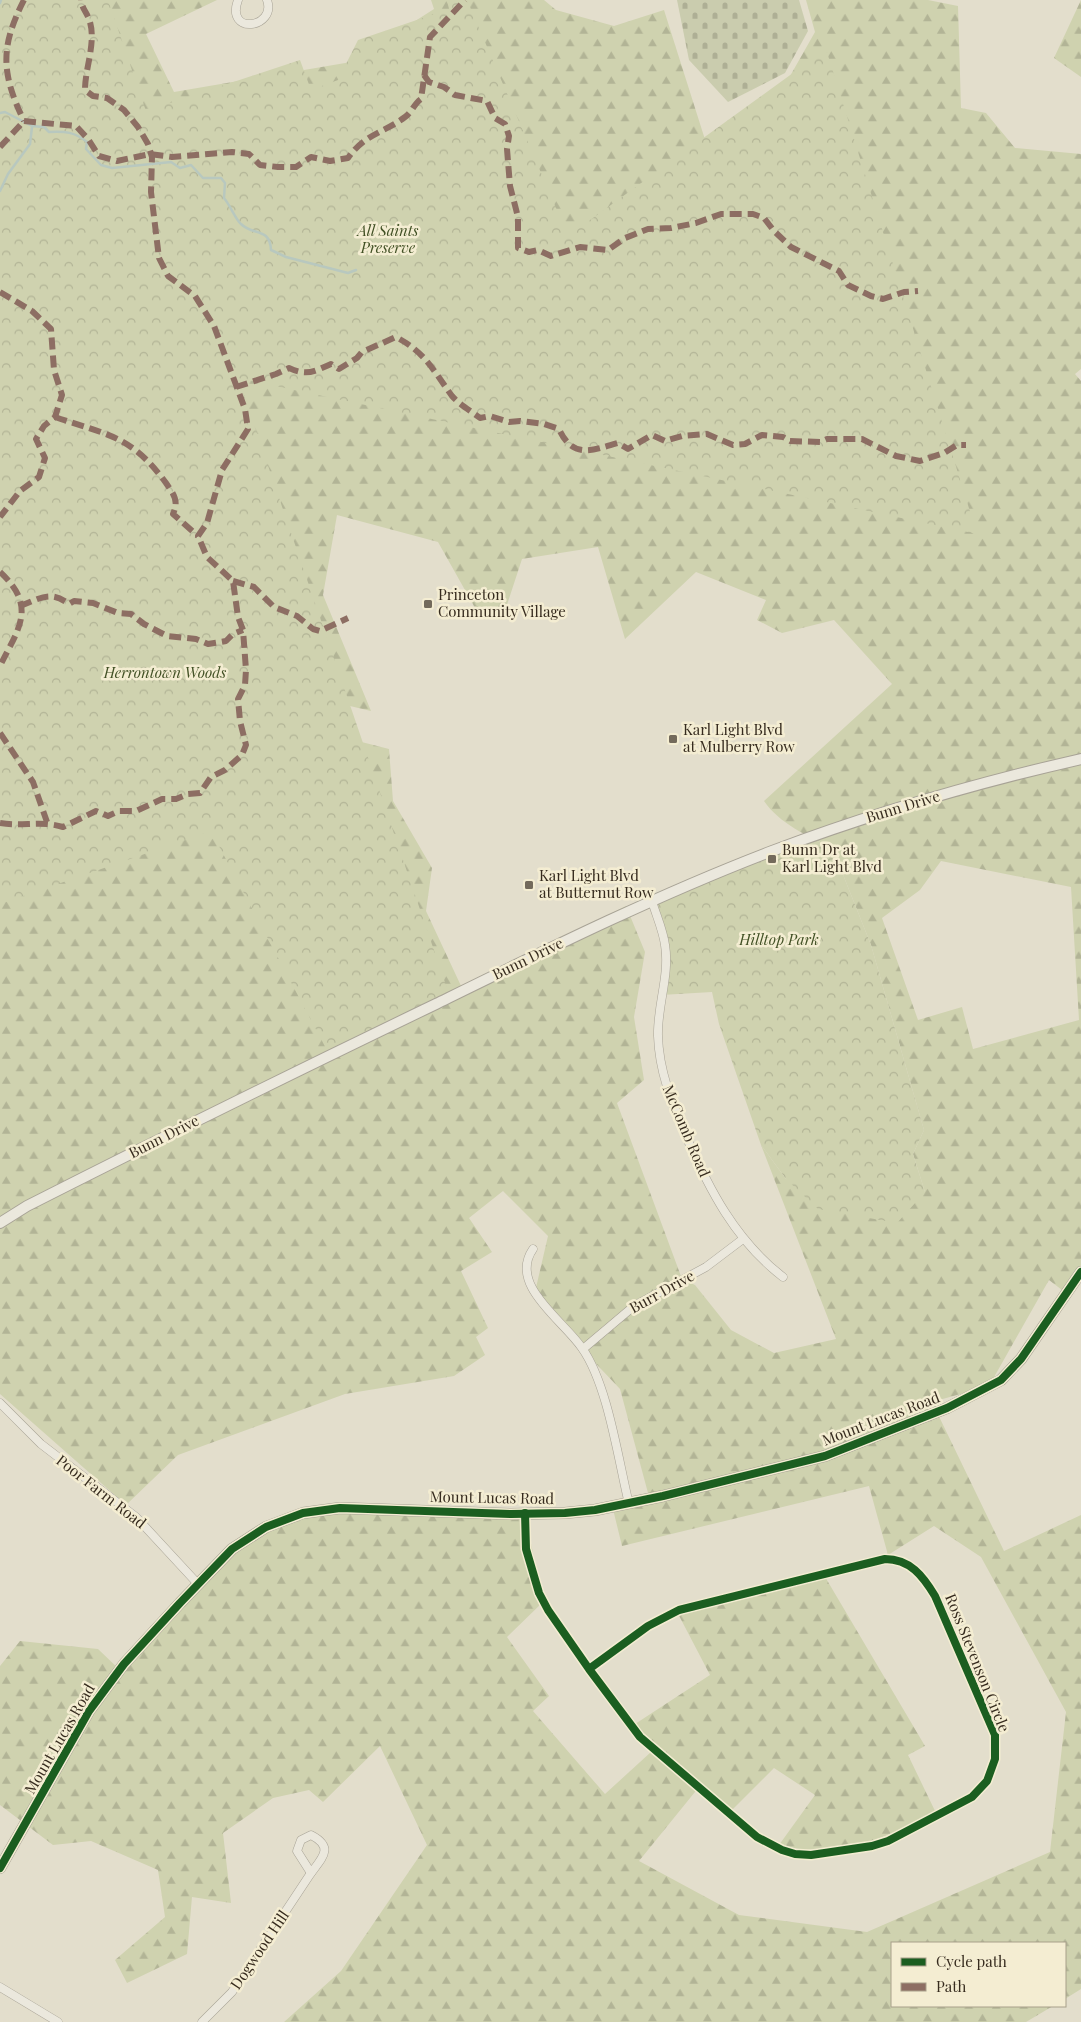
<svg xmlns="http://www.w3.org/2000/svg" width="1081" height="2022" font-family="'Playfair Display',serif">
  <defs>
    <pattern id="forest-firs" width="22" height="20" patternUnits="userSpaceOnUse" patternTransform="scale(1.25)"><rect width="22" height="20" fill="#cfd2af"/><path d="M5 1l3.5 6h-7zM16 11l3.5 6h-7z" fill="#b2b496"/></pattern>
    <pattern id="cemetery-stones" width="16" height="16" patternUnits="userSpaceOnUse" patternTransform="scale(1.25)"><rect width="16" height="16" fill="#caccae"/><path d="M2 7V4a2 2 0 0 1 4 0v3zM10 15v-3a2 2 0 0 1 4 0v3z" fill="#aeaf95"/></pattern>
    <pattern id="park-crowns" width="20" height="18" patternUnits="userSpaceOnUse" patternTransform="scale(1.25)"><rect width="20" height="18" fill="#cfd2af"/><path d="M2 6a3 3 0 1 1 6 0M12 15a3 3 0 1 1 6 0" fill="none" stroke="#b2b496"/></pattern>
  </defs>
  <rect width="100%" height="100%" fill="#e3decc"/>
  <!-- forest -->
  <g fill="url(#forest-firs)" fill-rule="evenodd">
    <path d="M0,0h217l-71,34 28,58 177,-30 83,-53 -3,-9h113l12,10 58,16 50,-16 44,139 73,-57 34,-60 -9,-32h122l30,6 3,102 25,5 29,35 66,6v215l-6,5 6,7v895l-19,14 -13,-10 -60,106 -57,16 72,149 77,-36v474l-16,10v-56h-173v63h161l-27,16h-742l57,-51 86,-126 -47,-99 -57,56 -14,-12 -36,8 -50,35 8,70 -39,-6 -5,57 -60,29 -12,-23 50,-43 -7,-47 -67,-29 -38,4 -53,-40v-139l20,-25 78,8 23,22 130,-135 59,-24 214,-3 19,93 -36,35 42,59 -16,15 72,83 46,-42 -19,-26 78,-51 -35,-67 146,-38 104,176 -17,9 29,60 -77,31 -56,4 -25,-5 36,-50 -41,-27 -44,44 -31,-25 -60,74 100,54 128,17 183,-80 16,-140 -85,-155 -47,-31 -46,29 -19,-69 -247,60 -11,-45 37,-8 -28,-104 -37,-39 -48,-58 13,-56 -45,-45 -34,27 23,34 -31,19 27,57 -12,9 9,18 -31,21 -109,18 -167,61 -52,50 -126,-111v-757l154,52 235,60 4,52 39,67 -6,43 36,77 164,-82 19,46 -11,65 10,63 -27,23 65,176 13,6 36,45 43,23 62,-14 -75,-194 25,34 139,13 -12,-38 11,-24 -53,-185 -39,-98c-24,-10 -53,-24 -68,-46l128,-117 -58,-64 -52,13 -25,-13 9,-20 -70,-28 -71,67 -27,-92 -76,12 -20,61 -23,-5 -41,-73 -101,-27 -14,80 48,116 -135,-32zM941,861l130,26 8,133 -106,29 -11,-42 -44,13 -36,-102 38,-28z"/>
    <path d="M1081,0v77l-27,-19z"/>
  </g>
  <!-- cemetery -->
  <path fill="url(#cemetery-stones)" d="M677,0h122l9,31 -23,42 -57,29 -39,-42z"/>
  <!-- park -->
  <g fill="url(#park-crowns)">
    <path d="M0,0h108l38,111 154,-51 11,30 27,-10 20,-40 91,-31 -2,-9h20l101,236 258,-187 151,485 -739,-156 212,619 -120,59 -119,-225 -211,73z"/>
    <path d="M808,837l24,10 39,98 53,185 -11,24 12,38 -28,31 -79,-14 -32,-30 -25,-34 -42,-121 -7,-32 -51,3 5,-35 -14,-59z"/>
  </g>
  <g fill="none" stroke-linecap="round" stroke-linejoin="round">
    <!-- stream -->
    <g stroke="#b8c8bf" stroke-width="2.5">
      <path d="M0,3l1,-3"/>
      <path d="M0,113l5,-1 27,14 12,1 5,5c16,-1 26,0 38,10l-1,7 15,16 11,3 59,-6 9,6 11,-3 12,13h18l4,5 -1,15c6,7 12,22 17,26 12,12 29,3 30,26l15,7 62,16 8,-3"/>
      <path d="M0,191l8,-17 22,-30 2,-17"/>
    </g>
    <defs>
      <g id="minor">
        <path d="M238,0c-13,36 39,28 29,0"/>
        <path d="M652,901c4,14 11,29 13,44 5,30 -8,61 -7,91 1,35 14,67 27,98 24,55 50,106 98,143"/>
        <path d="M533,1249c-25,36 30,71 49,99 26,37 36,111 47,156"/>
        <path d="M583,1349l51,-43 72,-39 37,-28"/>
        <path d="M0,1403l41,41 95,73 62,67"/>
        <path d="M525,1513l1,36 13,44 9,17 41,59 51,68 117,100 25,13 13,4 16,1 61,-9 16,-5 84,-44 15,-16 8,-22v-24l-60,-139c-12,-20 -25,-37 -50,-37l-206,51 -31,16 -59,43"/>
        <path d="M311,1835c23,12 12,22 0,38l-14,-22 4,-11z"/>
        <path d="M0,1987l58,35"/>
        <path d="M202,2022l30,-30 79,-119"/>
      </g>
      <g id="tertiary">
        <path d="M0,1223l27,-17c136,-69 272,-136 409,-202 110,-54 221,-109 336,-153 101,-38 204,-68 309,-92"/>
        <path d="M0,1868l89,-157 35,-47 56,-61 52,-54 34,-22 37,-14 37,-5 171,6 54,-1 30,-3 68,-14 162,-40 122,-48 54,-28 20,-21 60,-87"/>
      </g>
    </defs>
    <!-- minor casing -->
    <use href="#minor" stroke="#a8a396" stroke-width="9"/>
    <!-- tertiary casing -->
    <use href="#tertiary" stroke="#a8a396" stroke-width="12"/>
    <!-- minor -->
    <use href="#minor" stroke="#ebe8dd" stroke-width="8"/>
    <!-- tertiary -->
    <use href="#tertiary" stroke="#ebe8dd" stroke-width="10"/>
    <!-- quiet -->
    <g stroke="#8d6e63" stroke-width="6" stroke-dasharray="12 6" stroke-linecap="butt">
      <path d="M24,0c-24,47 -23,73 0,121"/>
      <path d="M424,75l5,7 15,5 11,8 32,6 8,17 10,6 4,12 -2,13 3,37 8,31v31l11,4 9,-2 13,6 29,-9 28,3 17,-12 23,-9 23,-1 25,-5 25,-9h32l11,4 10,13 17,16 48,24 9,14 23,11 12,3 21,-7 14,-1"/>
      <path d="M24,121l52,5 12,13 11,17 18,5 33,-7 22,3 60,-5 17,2 11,11 18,2h18l15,-10 19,4 18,-3c18,-25 36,-25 57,-41 7,-5 9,-13 16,-18l9,-62 35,-37"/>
      <path d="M0,147l24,-26"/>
      <path d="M0,292l32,19 19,18 3,41 8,25 -7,22 -11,9 -8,13 9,19 -6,19 -19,14 -20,26"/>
      <path d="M236,387l40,-13 13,-6c18,8 24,4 42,-4l8,5 18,-11 5,-6 34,-15c30,16 37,33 56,59 7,8 19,15 28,22l10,-2 19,6 11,-1 24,3 15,5c14,31 34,21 59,14l10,6 24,-14 13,6 17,-5 25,-2 26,11 12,-1 17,-9 21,2 7,4 30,1 7,-3h35l34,17 24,5 24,-8 13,-8h9"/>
      <path d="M55,417c52,18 76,18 111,66 8,12 13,17 7,31l25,22"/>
      <path d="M0,572c38,35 18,57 0,94"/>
      <path d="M233,581l21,6 20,20 23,9 16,13 7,2 28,-13"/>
      <path d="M20,606c21,-8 30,-16 49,-2l5,-3 19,2 25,10 13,1 13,10 23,12 29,3 12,5 18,-3 7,-7 10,-4"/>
      <path d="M0,733l33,49 14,40"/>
      <path d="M0,823c24,4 39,-3 63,4l33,-16 12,5 11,-5h17l26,-12h14l12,-5 12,-1 11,-16 14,-7 17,-15 4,-10 -6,-24 -2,-22 7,-14 1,-15 -3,-40 -5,-13 -5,-36 -26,-24 -9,-21 9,-13 15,-53 26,-41 -3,-20 -31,-83 -19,-30 -27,-20 -9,-18 -8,-66 1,-35 -4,-13 -10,-17 -14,-17 -17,-12 -14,-2 -8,-6c0,-22 11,-46 5,-68 -2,-8 -8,-13 -9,-22"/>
    </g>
    <defs>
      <g id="cycleway">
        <path d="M525,1513l1,36 13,44 9,17 41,59 51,68 117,100 25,13 13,4 16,1 61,-9 16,-5 84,-44 15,-16 8,-22v-24l-60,-139c-12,-20 -25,-37 -50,-37l-206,51 -31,16 -59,43"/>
        <path d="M0,1868l89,-157 35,-47 56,-61 52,-54 34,-22 37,-14 37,-5 171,6 54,-1 30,-3 68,-14 162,-40 122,-48 54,-28 20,-21 60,-87"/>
      </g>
    </defs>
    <!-- cycleway casing -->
    <use href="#cycleway" stroke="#f4edd2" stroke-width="11"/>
    <!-- cycleway -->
    <use href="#cycleway" stroke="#1b5e20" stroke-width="8"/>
  </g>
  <!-- markers -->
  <g fill="#736a5b" stroke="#f4edd2" stroke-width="2">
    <rect x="423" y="599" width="10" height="10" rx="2.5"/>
    <rect x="668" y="734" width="10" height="10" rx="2.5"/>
    <rect x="767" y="854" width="10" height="10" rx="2.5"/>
    <rect x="524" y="880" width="10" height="10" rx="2.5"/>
  </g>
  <g text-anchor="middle" stroke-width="5" stroke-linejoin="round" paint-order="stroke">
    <!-- park labels -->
    <g font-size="15" font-style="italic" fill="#425125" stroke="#f4edd2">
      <text x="388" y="236">All Saints<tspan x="388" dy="17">Preserve</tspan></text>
      <text x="165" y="678">Herrontown Woods</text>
      <text x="779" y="945">Hilltop Park</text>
    </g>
    <!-- poi labels -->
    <g font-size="15" fill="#362b1e" stroke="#f4edd2" text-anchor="start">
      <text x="438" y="600">Princeton<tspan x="438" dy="17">Community Village</tspan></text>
      <text x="683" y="735">Karl Light Blvd<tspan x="683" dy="17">at Mulberry Row</tspan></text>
      <text x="782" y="855">Bunn Dr at<tspan x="782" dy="17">Karl Light Blvd</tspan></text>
      <text x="539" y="881">Karl Light Blvd<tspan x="539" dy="17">at Butternut Row</tspan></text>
    </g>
    <!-- street labels -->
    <g font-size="15" fill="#362b1e" stroke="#f4edd2">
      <text transform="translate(903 807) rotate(-17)" y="5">Bunn Drive</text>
      <text transform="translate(528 959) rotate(-26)" y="5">Bunn Drive</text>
      <text transform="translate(686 1131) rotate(67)" y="5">McComb Road</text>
      <text transform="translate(164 1137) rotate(-27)" y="5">Bunn Drive</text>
      <text transform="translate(662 1292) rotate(-29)" y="5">Burr Drive</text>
      <text transform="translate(881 1419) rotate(-21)" y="5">Mount Lucas Road</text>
      <text transform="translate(101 1492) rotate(38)" y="5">Poor Farm Road</text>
      <text transform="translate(492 1498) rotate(1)" y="5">Mount Lucas Road</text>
      <text transform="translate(977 1663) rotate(68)" y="5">Ross Stevenson Circle</text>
      <text transform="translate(60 1739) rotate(-60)" y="5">Mount Lucas Road</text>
      <text transform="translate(260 1950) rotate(-56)" y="5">Dogwood Hill</text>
    </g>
  </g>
  <!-- legend -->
  <rect x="891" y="1942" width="175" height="65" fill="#f4edd2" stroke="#a89f8a"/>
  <rect x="901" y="1958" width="25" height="8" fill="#1b5e20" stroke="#a89f8a"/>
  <text x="936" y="1967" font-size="15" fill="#362b1e">Cycle path</text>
  <rect x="901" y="1983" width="25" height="8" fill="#8d6e63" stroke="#a89f8a"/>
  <text x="936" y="1992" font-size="15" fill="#362b1e">Path</text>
</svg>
